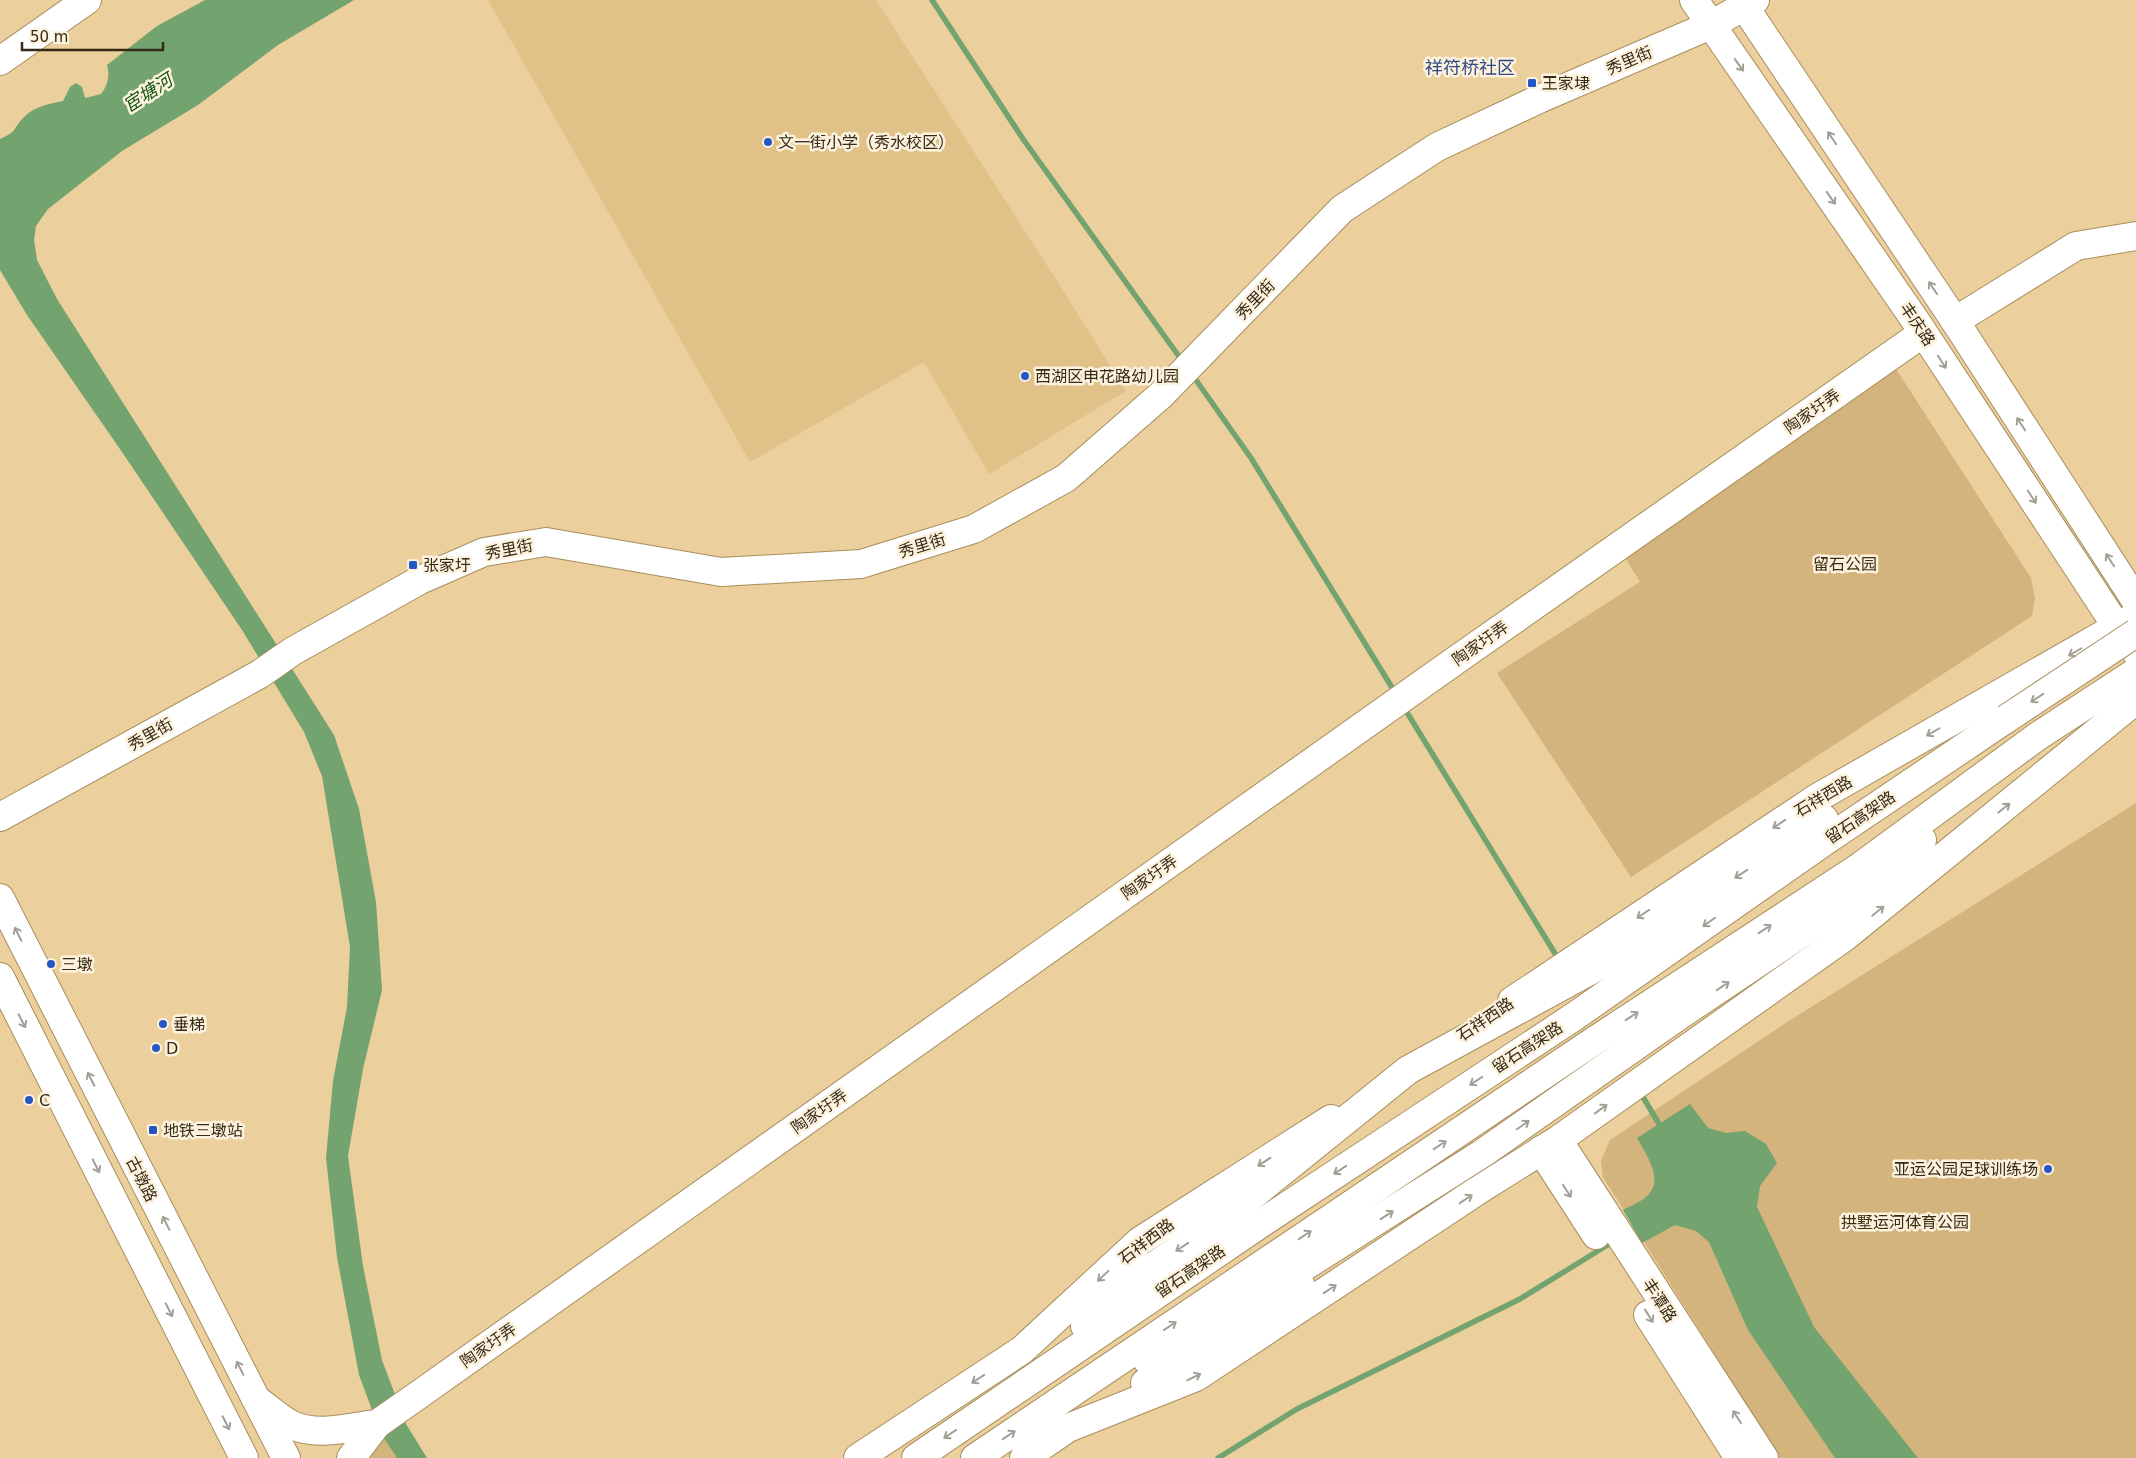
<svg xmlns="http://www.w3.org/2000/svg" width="2136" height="1458" font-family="'DejaVu Sans','Noto Sans SC',sans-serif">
  <rect width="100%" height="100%" fill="#ebcf9c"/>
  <!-- built -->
  <path fill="#e0c289" d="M488,0h388l183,284 67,107 -137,83 -65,-112 -174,100z"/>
  <!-- green -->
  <g fill="#d2b47c">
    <path d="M1887,355l144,223 4,21 -3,17 -401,261 -134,-204 143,-91 -21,-34z"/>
    <path d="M2136,803v655h-356l-177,-281 -2,-16 9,-21 179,-119z"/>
    <path d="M381,1434l16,24h-42z"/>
  </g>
  <!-- water -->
  <g fill="#73a36f">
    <path d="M205,0h149l-76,45 -80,60 -76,46 -74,58 -12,17 -2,14 3,20 20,39 277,436 25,74 17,93 6,88 -19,79 -15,87 15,110 19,94 24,64 21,34h-30l-16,-24 -22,-59 -22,-118 -11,-99 7,-77 14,-74 3,-60 -28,-171 -18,-44 -62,-102 -120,-178 -95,-137 -27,-45v-131c18,-8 12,-9 23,-21 11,-12 26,-14 40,-17l7,-14 6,-4 6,4 3,11 16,-4c7,-9 9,-18 6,-29l50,-39z"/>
    <path d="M1690,1104l18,24 18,5 19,-2 21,13 11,19 -17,23 -3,21 57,120 104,131h-83l-87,-128 -39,-88 -13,-11 -21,-6 -33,18 -19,-33c7,-4 18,-8 24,-14 18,-17 -1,-41 -10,-58z"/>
  </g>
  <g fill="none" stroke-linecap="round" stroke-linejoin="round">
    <!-- stream -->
    <g stroke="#73a36f" stroke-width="5.5">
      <path d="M932,0l91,139 160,223"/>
      <path d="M1191,373l60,85 145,236"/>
      <path d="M1403,706l156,254"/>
      <path d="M1640,1092l22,37"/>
      <path d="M1218,1458l79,-49 223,-110 94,-58"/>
    </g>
    <defs>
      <g id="minor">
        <path d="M1694,0l221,320 202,307 19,25"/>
        <path d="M1740,0l215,321 181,280"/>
        <path d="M0,61l87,-61"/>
        <path d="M1955,321l121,-75 60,-10"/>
        <path d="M0,817l260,-143 33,-23 127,-71 64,-28 62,-10 175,30 140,-8 113,-35 92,-51 95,-83 181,-186 95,-62 102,-48 172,-74 44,-25"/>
        <path d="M257,1400c11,8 23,19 35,25 26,12 59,2 85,-1"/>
        <path d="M351,1458l26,-34 40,-28 1042,-738 464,-325"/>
      </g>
      <g id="major">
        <path d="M0,898l286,560"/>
        <path d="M0,977l244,481"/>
        <path d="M1512,1001l305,-203 319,-182"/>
        <path d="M1558,1140l206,318"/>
        <path d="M1541,1150l55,85"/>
        <path d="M1648,1315l91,143"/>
        <path d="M1145,1383l57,-34 98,-65"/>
        <path d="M858,1458l164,-108 118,-109 191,-122"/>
        <path d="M1024,1458l44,-30 128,-51 281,-186 81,-51 288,-204 290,-236"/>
      </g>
      <g id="highway">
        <path d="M1085,1326l51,-48 86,-58 186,-150 209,-114 207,-137"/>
        <path d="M1147,1360l51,-26 285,-181 194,-136 192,-129 53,-48"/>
        <path d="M916,1458l347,-236 312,-206 250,-175 181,-122"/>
        <path d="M975,1458l616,-415 267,-175 180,-132 98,-64"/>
      </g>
    </defs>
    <!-- minor casing -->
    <use href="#minor" stroke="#a88e5d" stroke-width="30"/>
    <!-- major casing -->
    <use href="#major" stroke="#a88e5d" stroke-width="30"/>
    <!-- highway casing -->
    <use href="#highway" stroke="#a88e5d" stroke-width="30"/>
    <!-- minor -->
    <use href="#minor" stroke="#fff" stroke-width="28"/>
    <!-- major -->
    <use href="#major" stroke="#fff" stroke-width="28"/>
    <!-- highway -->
    <use href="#highway" stroke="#fff" stroke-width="28"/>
    <defs>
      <path id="highway-bridge" d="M2006,719l130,-86"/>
    </defs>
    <!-- highway-bridge casing -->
    <use href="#highway-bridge" stroke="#a88e5d" stroke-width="30" stroke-linecap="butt"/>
    <!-- highway-bridge -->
    <use href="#highway-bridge" stroke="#fff" stroke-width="28"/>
  </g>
  <!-- one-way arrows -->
  <defs><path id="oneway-shaft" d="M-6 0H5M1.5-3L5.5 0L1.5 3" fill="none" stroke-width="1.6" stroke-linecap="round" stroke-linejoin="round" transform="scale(1.25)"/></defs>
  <g stroke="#a49f96">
    <use href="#oneway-shaft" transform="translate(1739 65) rotate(55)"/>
    <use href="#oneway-shaft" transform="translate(1832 138) rotate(-124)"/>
    <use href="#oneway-shaft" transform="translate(1831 198) rotate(55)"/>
    <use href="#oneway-shaft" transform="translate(1933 288) rotate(-124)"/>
    <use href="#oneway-shaft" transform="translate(1942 362) rotate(57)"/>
    <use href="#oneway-shaft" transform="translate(2021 424) rotate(-123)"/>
    <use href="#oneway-shaft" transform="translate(2032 497) rotate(57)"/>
    <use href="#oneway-shaft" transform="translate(2110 560) rotate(-123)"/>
    <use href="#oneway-shaft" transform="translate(2075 652) rotate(150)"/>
    <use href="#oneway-shaft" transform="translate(2037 698) rotate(146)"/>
    <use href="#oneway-shaft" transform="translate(1933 732) rotate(150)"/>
    <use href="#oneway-shaft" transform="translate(2004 808) rotate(-39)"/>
    <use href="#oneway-shaft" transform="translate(1779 824) rotate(146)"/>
    <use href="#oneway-shaft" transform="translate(1741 874) rotate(147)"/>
    <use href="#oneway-shaft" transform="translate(1878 911) rotate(-39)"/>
    <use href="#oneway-shaft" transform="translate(1643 914) rotate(146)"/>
    <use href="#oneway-shaft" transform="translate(1709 922) rotate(145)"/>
    <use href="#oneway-shaft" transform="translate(1765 929) rotate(-33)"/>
    <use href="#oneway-shaft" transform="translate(18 934) rotate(-116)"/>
    <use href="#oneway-shaft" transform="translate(1723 986) rotate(-34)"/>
    <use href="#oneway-shaft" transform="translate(1632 1016) rotate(-33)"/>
    <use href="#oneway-shaft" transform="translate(22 1021) rotate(63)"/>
    <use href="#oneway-shaft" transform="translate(91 1079) rotate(-117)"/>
    <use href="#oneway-shaft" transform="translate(1476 1081) rotate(147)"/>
    <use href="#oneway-shaft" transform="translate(1601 1109) rotate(-36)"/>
    <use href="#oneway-shaft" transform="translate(1523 1125) rotate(-35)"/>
    <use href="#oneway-shaft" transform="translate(1440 1145) rotate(-34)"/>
    <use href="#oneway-shaft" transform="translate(1264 1162) rotate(147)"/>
    <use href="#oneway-shaft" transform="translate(96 1166) rotate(63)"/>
    <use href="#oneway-shaft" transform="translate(1340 1170) rotate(147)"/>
    <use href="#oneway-shaft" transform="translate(1567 1191) rotate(57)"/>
    <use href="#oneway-shaft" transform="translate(1466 1199) rotate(-34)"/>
    <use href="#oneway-shaft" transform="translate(1387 1215) rotate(-33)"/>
    <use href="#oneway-shaft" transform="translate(166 1223) rotate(-117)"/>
    <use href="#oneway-shaft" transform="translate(1305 1235) rotate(-34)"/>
    <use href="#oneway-shaft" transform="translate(1182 1247) rotate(146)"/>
    <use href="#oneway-shaft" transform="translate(1103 1276) rotate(137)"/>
    <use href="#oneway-shaft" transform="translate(1330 1289) rotate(-34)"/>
    <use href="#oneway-shaft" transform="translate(169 1310) rotate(63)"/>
    <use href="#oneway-shaft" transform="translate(1649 1316) rotate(58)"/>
    <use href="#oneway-shaft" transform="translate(1170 1326) rotate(-34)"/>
    <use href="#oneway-shaft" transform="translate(240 1368) rotate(-117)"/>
    <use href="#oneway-shaft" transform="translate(1194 1377) rotate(-26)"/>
    <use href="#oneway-shaft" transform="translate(978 1379) rotate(147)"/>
    <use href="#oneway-shaft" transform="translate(1737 1417) rotate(-123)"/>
    <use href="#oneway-shaft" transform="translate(226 1423) rotate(63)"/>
    <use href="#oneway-shaft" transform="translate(950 1434) rotate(146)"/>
    <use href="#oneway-shaft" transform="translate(1009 1435) rotate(-34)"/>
  </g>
  <!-- markers -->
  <g fill="#2357c5" stroke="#fdf2de" stroke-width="2">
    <rect x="1527" y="78" width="10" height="10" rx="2.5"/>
    <circle cx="768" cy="142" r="5"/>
    <circle cx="1025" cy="376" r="5"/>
    <rect x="408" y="560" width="10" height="10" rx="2.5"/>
    <circle cx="51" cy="964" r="5"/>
    <circle cx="163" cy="1024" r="5"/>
    <circle cx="156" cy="1048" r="5"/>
    <circle cx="29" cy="1100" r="5"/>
    <rect x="148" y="1125" width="10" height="10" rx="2.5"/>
    <circle cx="2048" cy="1169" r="5"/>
  </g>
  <g text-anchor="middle" stroke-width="5" stroke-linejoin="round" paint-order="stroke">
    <!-- street labels -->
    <g font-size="16" fill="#352a16" stroke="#fdf2de">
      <text transform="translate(1629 60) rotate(-23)" y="6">秀里街</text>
      <text transform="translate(1255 299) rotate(-46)" y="6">秀里街</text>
      <text transform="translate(1918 324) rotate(56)" y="6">丰庆路</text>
      <text transform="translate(1812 411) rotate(-35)" y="6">陶家圩弄</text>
      <text transform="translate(922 545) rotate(-17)" y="6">秀里街</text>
      <text transform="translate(509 549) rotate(-11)" y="6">秀里街</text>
      <text transform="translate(1480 643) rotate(-35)" y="6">陶家圩弄</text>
      <text transform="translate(150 734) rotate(-29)" y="6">秀里街</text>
      <text transform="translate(1823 796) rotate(-31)" y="6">石祥西路</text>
      <text transform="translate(1860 817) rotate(-34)" y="6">留石高架路</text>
      <text transform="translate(1149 877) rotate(-35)" y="6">陶家圩弄</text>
      <text transform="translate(1485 1019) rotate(-34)" y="6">石祥西路</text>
      <text transform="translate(1527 1047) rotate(-33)" y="6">留石高架路</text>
      <text transform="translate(819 1111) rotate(-35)" y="6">陶家圩弄</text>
      <text transform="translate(142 1179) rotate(63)" y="6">古墩路</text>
      <text transform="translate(1146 1241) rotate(-37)" y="6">石祥西路</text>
      <text transform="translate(1190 1271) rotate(-34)" y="6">留石高架路</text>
      <text transform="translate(1660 1300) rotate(57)" y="6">丰潭路</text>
      <text transform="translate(488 1345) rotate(-35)" y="6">陶家圩弄</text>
    </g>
    <!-- poi labels -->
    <g font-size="16" fill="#352a16" stroke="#fdf2de" text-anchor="start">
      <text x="1542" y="89">王家埭</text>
      <text x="778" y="148">文一街小学（秀水校区）</text>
      <text x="1035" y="382">西湖区申花路幼儿园</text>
      <text x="423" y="571">张家圩</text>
      <text x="61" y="970">三墩</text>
      <text x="173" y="1030">垂梯</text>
      <text x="166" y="1054">D</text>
      <text x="39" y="1106">C</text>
      <text x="163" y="1136">地铁三墩站</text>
      <text x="2038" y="1175" text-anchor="end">亚运公园足球训练场</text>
    </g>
    <!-- park labels -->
    <g font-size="16" fill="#3b2d10" stroke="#fdf2de">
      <text x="1845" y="570">留石公园</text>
      <text x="1905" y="1228">拱墅运河体育公园</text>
    </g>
    <!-- neighbourhood labels -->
    <g font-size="18" fill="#2f4b83" stroke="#fdf2de">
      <text x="1470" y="74">祥符桥社区</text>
    </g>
    <!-- water labels -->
    <g font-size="18" font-style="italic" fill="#135711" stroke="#fdf2de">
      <text transform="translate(148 93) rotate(-33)" y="6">宦塘河</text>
    </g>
  </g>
  <!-- scale -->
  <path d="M22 42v8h141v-8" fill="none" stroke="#352a16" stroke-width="2.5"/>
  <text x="30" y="42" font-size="15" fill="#352a16" stroke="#fdf2de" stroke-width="4" paint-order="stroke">50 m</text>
</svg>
